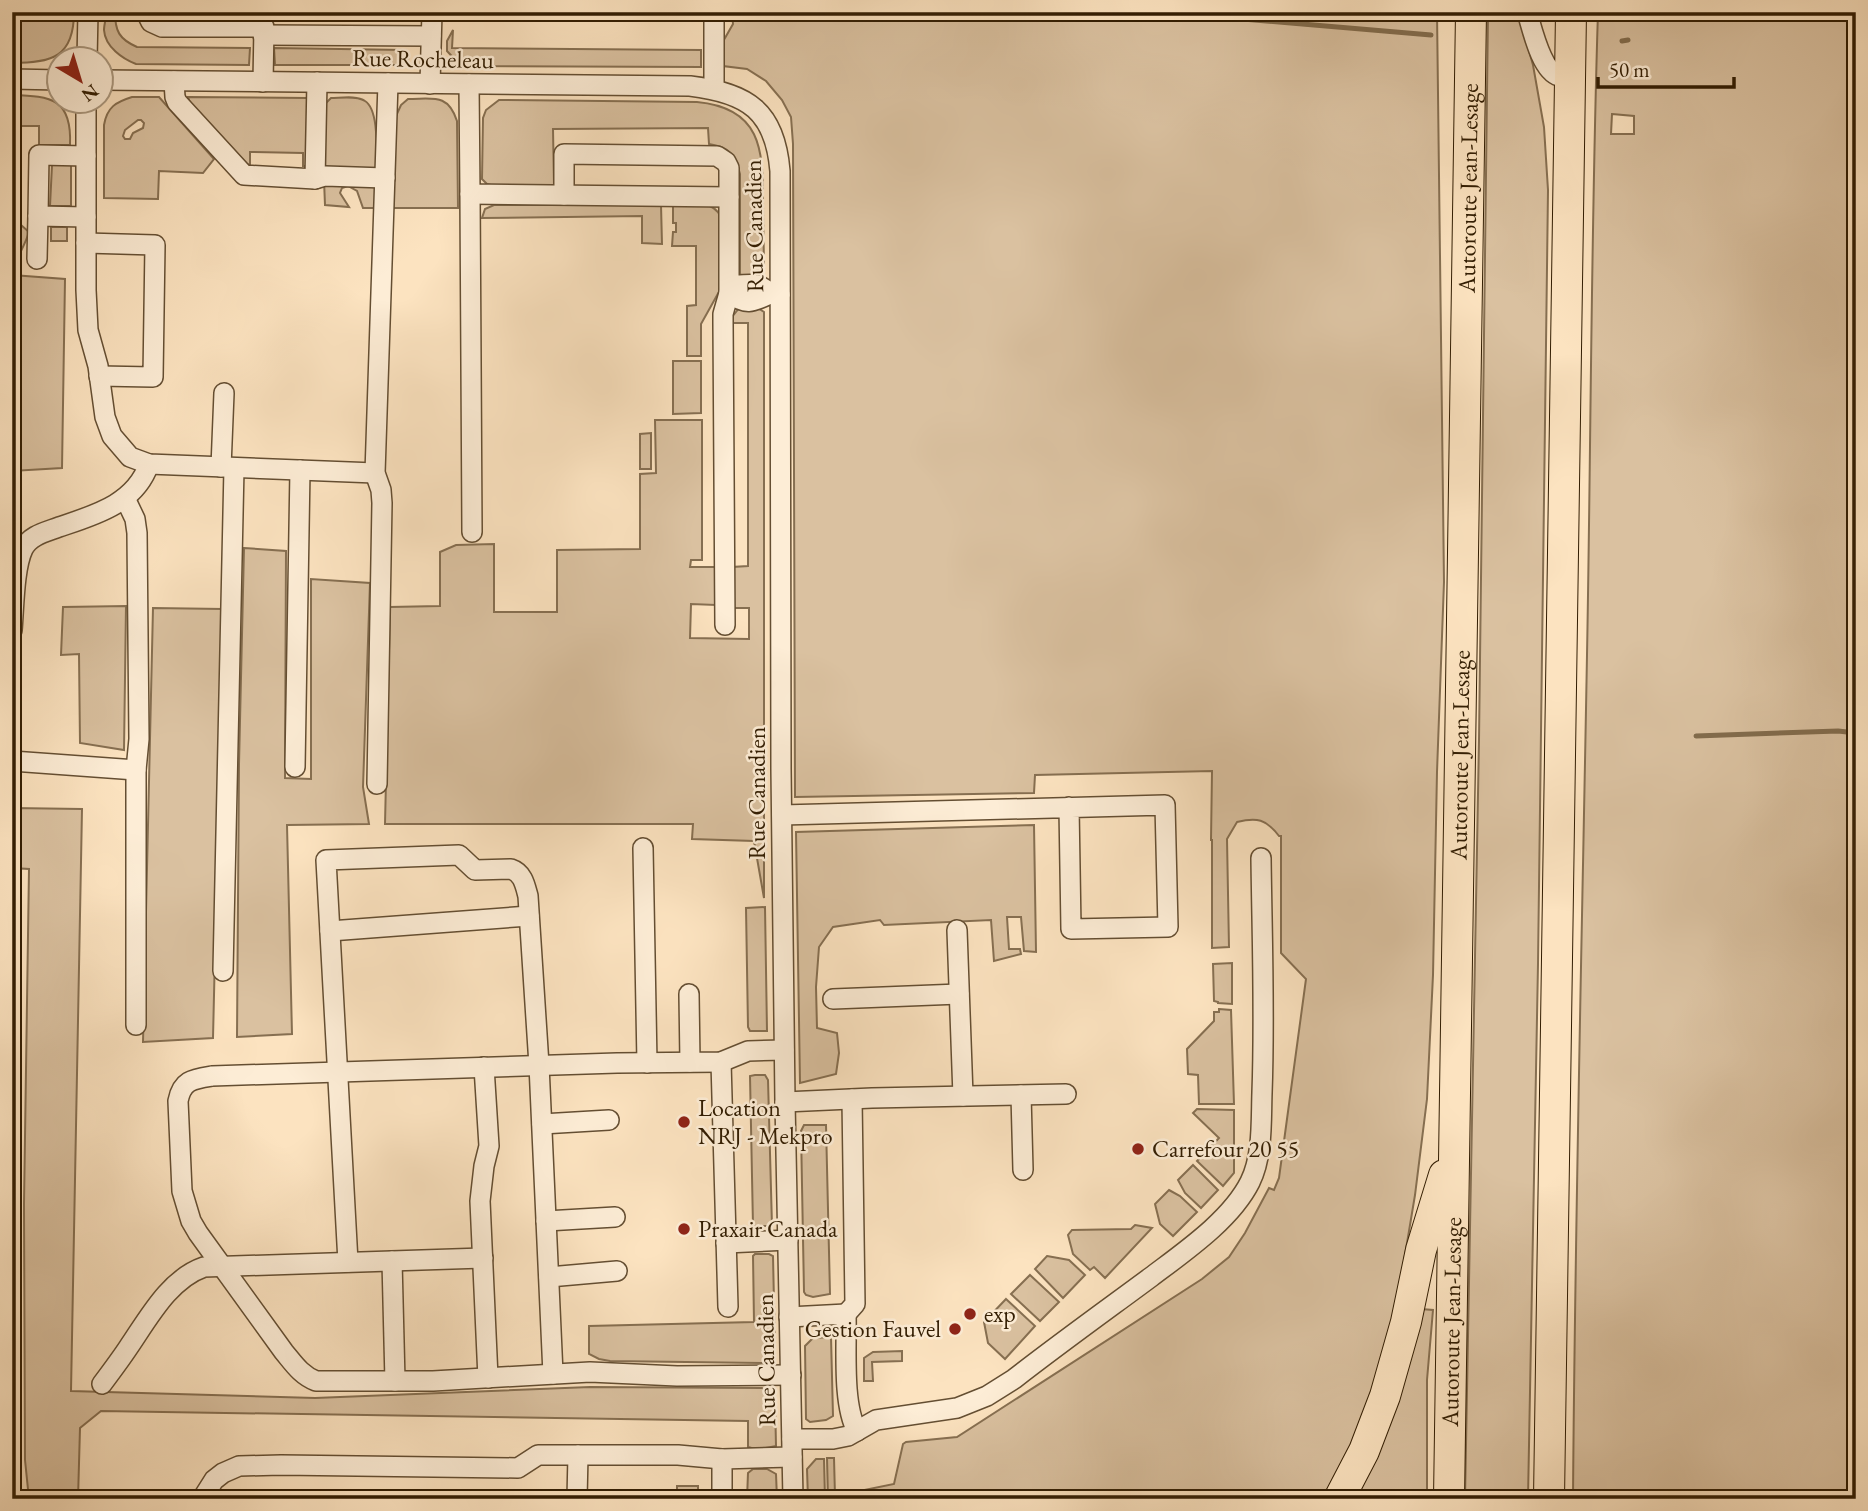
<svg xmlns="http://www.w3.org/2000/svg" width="1868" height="1511" font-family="'EB Garamond',serif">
  <rect width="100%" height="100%" fill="#fce3c0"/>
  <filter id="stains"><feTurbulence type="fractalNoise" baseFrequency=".00286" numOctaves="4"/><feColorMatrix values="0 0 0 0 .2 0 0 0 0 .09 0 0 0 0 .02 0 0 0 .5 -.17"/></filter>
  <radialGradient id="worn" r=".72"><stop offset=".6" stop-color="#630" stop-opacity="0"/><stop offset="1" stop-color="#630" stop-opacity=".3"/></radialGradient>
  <!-- green -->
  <g fill="#dac1a0" stroke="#866f51" stroke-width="2" fill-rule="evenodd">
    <path d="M12,12h62c0,45 -22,51 -62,51z"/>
    <path d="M107,12h8c0,19 4,27 22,35l113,1 -1,17 -113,-1c-13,-5 -31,-17 -32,-34 0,-5 2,-12 3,-18z"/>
    <path d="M732,12h705l7,570 -7,190 -4,203 -6,124 -12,96 -14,84 -15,69 -19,60 -23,53 -22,38h-494l-1,-41h7l1,38 59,-12 9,-40 3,-2 51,-5 245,-158 27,-22 16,-24 24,-45 5,2 5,-12 27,-199 -25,-26v-117h-2c-13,-17 -22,-19 -42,-14l-10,17 2,108 -17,1v-108h-1l1,-69 -177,4 -1,18 -239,4 -2,-653 -2,-27 -9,-17 -16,-19 -19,-12 -24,-3 -2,-21 12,-21z"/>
    <path d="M1488,12h30l15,53 11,62 4,63 -10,774 -10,535h-63l14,-759z"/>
    <path d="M1598,12h258v1487h-283c2,-282 9,-563 14,-844 4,-214 4,-429 11,-643zM1612,114l22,2v18h-23z"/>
    <path d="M453,30l-1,18 249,2v17l-240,-1 -14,-15v-10z"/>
    <path d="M274,48l132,2 3,5 -1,5 -5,5h-128z"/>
    <path d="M12,95c40,1 60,4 58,50h-31v-19h-27z"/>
    <path d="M132,97h27l55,62 -11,14 -44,-2 -1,28 -54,-1v-73c3,-18 12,-23 28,-28zM138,120h3l3,3 -1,5 -10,5 -3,6h-5l-2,-3 2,-6z"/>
    <path d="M188,97l120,1 -1,68h-4v-13l-53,-1v13l-3,-1 -57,-61z"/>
    <path d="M331,98c9,0 26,-3 34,3 15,9 11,56 12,72l-52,-1v-68z"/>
    <path d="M408,99c25,0 40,-6 49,22l1,87h-65l3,-92 5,-11z"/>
    <path d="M499,100l198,2c64,6 66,47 66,99 0,24 1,48 1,71l-4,5 -19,1 -1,-5v-99c-5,-20 -11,-27 -31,-30l-1,-16 -155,1 1,56 -59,1 -8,-2 -5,-5 1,-61 3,-8z"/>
    <path d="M52,165h19v41h-21z"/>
    <path d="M324,180l52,3 -1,25h-12l-6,-17 -9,-5 -6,2 -2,5 9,14 -24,-2z"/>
    <path d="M494,205h167l1,39 -20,-1v-27l-160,2 3,-9z"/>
    <path d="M673,205c16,0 40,-6 47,11v74l-19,34v32h-14v-50l9,-1v-59h-24l1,-14h3v-9h-3z"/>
    <path d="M12,225h9l8,7c-4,14 -13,26 -17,40z"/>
    <rect x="51" y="227" width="16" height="14"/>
    <path d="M12,275l53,4 -3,189 -50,3z"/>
    <path d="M740,307h16l8,5v586l-10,-57 -62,-2 1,-15h-308l5,-217 50,-1v-54l16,-7 38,-1v68h63v-62l83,-1v-75l16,-1 -1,-53h47v140h-11l-1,7h26v38l-25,-1 -1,34 59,1v-31h-16l-1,-41 16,-1v-243h-16v-6z"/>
    <path d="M673,361h28v52l-28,1z"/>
    <path d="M651,433v36h-11v-35z"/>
    <path d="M244,548l42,3 -1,227 26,1v-200l59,4 -7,204 6,37 -82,1 5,209 -55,3 2,-273z"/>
    <path d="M126,606l-2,144 -44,-7 -1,-89 -18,1 2,-48z"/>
    <path d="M153,608l70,1 -10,429 -70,4z"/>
    <path d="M12,808l70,1 -11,582 244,7 275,-11 172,1 12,8 1,3 1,47c-8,2 -20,4 -28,1v-26l-647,-10 -21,17 -2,71h-49l-4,-39 -1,-256 5,-335 -17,-1z"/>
    <path d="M1034,825l2,127 -12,-1 -3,-34h-14l2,32h11l1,5 -27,7 -3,-41 -107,5 -4,-5 -47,7 -14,20 -3,40 1,41 20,5 2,20 -3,21 -36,9 -4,-251z"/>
    <path d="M765,907l2,124h-17l-2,-4 -2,-119z"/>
    <path d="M1232,963v41l-14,-1v-1l-4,-1 -1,-37z"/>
    <path d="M1219,1009l12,1 3,94h-35l-1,-29 -10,-1 -1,-25 27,-28v-9h5z"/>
    <path d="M755,1075h10l3,5 4,146h-19l-3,-150z"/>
    <path d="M1197,1109l37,1v63l-11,13 -26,-25 22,-23 -26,-25z"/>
    <path d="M804,1125h22l4,169 -17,3 -7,-2 -2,-3 -3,-161z"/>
    <path d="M1193,1165l25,25 -17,18 -16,-15 -7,-13z"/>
    <path d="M1169,1190l11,6 17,16 -24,24 -13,-12 -5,-20z"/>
    <path d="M1135,1225l17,3 -47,50 -11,-11 -4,3 -17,-16 -5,-19 4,-5 59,-1z"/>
    <path d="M755,1254h14l4,2 2,94c-3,7 -6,9 -13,13l-152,-2 -11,-2 -10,-5v-28l165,-4 -1,-66z"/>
    <path d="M1047,1256l22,4 16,15 -22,23 -28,-29z"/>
    <path d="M1030,1275l29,27 -19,19 -29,-27z"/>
    <path d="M1006,1299l29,27 -30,33 -17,-16 -4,-21z"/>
    <path d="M1421,1309l12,1 -6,70v119h-75z"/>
    <path d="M831,1337l2,79 -7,4 -16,2 -4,-3 -1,-73 8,-8z"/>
    <path d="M902,1351v10l-30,1 1,19h-9v-23l9,-6z"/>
    <path d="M816,1459h8l1,40h-17l-1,-30z"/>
    <path d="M753,1469h14l9,5 1,25h-30l1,-26z"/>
    <path d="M677,1486h21v13h-13v-3l-8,-1z"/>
  </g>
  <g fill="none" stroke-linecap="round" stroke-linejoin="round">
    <!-- stream -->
    <g stroke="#826c4d" stroke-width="5">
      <path d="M1160,12l271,23"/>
      <path d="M1622,41l6,-1"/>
      <path d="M1696,736l142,-5 18,2"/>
    </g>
    <defs>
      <g id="minor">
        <path d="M146,12l5,10 11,5h102l-1,55"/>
        <path d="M1527,12c5,16 14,59 32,64 3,1 7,0 11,0"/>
        <path d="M263,35l168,1"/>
        <path d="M87,60l1,-48"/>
        <path d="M12,79l48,1"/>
        <path d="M102,80l588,6c58,7 85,25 90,85l1,598 4,333 8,397"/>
        <path d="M174,81l1,16 2,5 67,73 71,4 2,-97"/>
        <path d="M430,84l2,-72"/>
        <path d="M469,84l1,110 259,3"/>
        <path d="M714,89v-77"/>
        <path d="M86,102v188l2,40 10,36 7,51 7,19 18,21 19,7 226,9"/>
        <path d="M315,179l10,-3 60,2"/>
        <path d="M470,194l2,338"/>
        <path d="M564,195v-41l153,2 9,6 3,6v125l-6,21v9l2,302"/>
        <path d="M86,217l-48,-1 1,-61 47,1"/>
        <path d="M86,243l69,2 -2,132 -54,-1"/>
        <path d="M37,259l1,-43"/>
        <path d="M770,294c-17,8 -24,12 -41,-1l8,-8c6,0 14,-1 20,0 9,3 11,9 23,10"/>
        <path d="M221,467l3,-74"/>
        <path d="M125,498l10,21 2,14 2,206 -3,31v255"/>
        <path d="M12,630c2,-23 2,-62 11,-81 7,-14 23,-17 36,-22 36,-12 76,-23 90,-63"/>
        <path d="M12,761l124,9"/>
        <path d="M295,767l5,-297"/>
        <path d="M377,784l5,-281 -1,-13 -6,-17 13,-390"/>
        <path d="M782,815l383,-10 3,122 -97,2 -2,-122"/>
        <path d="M643,848l4,215"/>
        <path d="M957,930l6,166"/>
        <path d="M330,931l199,-15"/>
        <path d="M223,971l11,-503"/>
        <path d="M689,994l1,68"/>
        <path d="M833,999l126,-5"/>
        <path d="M784,1050l-36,1 -27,11 -104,1 -405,13c-19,3 -30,4 -34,25l4,90 9,30 7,12 86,119c10,12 17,23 32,29h117l157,-9 87,4 114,-1"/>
        <path d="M721,1062l7,245"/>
        <path d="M484,1067l5,79 -5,20 -4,35 8,177"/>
        <path d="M1021,1095l2,75"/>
        <path d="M785,1102l87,-4 194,-4"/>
        <path d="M542,1124l67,-4"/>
        <path d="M546,1221l69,-4"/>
        <path d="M726,1243l62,-3"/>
        <path d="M392,1261l3,120"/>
        <path d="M348,1262l-22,-402 133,-5 16,15 36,-1c12,4 14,16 17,27l11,169 14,309"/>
        <path d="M549,1277l68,-6"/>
        <path d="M846,1314l9,-10 -3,-205"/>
        <path d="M789,1317l57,-3c1,33 -4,90 11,117"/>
        <path d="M102,1384c9,-12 18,-24 26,-36 20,-29 41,-69 76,-81l279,-9"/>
        <path d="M792,1439h41l15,-3 28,-16 81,-12 30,-12 27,-17c45,-35 91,-68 137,-102 33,-25 80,-57 99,-95 13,-26 11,-61 12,-89 3,-79 0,-157 -1,-235"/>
        <path d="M202,1499l12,-19 9,-7 16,-7 42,-1 237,3 20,-13h40"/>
        <path d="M577,1499l1,-44h100l44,4"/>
        <path d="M722,1499v-40l70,-2"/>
      </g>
      <g id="highway">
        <path d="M1339,1499l25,-48 21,-55 21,-74 15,-72 23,-75"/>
        <path id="s1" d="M1449,1499l22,-1487"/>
        <path d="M1549,1499l22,-1487"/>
      </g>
    </defs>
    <!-- minor casing -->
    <use href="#minor" stroke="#644e32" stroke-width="22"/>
    <!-- highway casing -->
    <use href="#highway" stroke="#321d02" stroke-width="32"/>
    <!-- minor -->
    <use href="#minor" stroke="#fdedd6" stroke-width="19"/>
    <!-- highway -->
    <use href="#highway" stroke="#fce3c0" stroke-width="30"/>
  </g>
  <!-- markers -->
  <g fill="#8f2418" stroke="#fdedd6" stroke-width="2.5">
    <circle cx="684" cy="1122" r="7"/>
    <circle cx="1138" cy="1149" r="7"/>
    <circle cx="684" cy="1229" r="7"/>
    <circle cx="970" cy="1314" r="7"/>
    <circle cx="955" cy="1329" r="7"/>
  </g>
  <g text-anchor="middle" stroke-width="5" stroke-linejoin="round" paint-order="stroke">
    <!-- street labels -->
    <g font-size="24" fill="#321d02" stroke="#fdedd6">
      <text transform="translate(423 59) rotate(1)" y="8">Rue Rocheleau</text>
      <text dy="8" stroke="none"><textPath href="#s1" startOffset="1311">Autoroute Jean-Lesage</textPath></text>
      <text transform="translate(754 226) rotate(-91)" y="8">Rue Canadien</text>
      <text dy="8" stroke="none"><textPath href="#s1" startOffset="744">Autoroute Jean-Lesage</textPath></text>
      <text transform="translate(757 793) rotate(-90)" y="8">Rue Canadien</text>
      <text dy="8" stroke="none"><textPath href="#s1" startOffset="177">Autoroute Jean-Lesage</textPath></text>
      <text transform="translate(766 1360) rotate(-91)" y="8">Rue Canadien</text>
    </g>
    <!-- poi labels -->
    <g font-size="24" fill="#321d02" stroke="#fdedd6" text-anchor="start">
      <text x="698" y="1116">Location<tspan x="698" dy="28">NRJ - Mekpro</tspan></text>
      <text x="1152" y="1157">Carrefour 20 55</text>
      <text x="698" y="1237">Praxair Canada</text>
      <text x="984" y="1322">exp</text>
      <text x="941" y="1337" text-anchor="end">Gestion Fauvel</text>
    </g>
  </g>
  <!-- margin -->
  <rect width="1868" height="1511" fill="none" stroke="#fce3c0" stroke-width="42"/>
  <rect x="14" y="14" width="1840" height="1483" fill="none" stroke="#321d02" stroke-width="3.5"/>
  <rect x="21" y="21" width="1826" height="1469" fill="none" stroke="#321d02" stroke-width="2"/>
  <!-- north arrow -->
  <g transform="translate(80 80) rotate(142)"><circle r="33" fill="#fdedd6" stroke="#ac9a81" stroke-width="2"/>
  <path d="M0-5L12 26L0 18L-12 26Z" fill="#8f2418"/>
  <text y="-10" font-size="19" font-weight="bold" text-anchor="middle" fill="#321d02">N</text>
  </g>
  <!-- scale -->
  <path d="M1598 77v10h136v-10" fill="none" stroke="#321d02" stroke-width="3.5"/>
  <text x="1609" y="77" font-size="21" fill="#321d02" stroke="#fdedd6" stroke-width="5" paint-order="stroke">50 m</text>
  <rect width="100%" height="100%" filter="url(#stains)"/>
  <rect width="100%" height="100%" fill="url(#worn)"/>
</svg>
